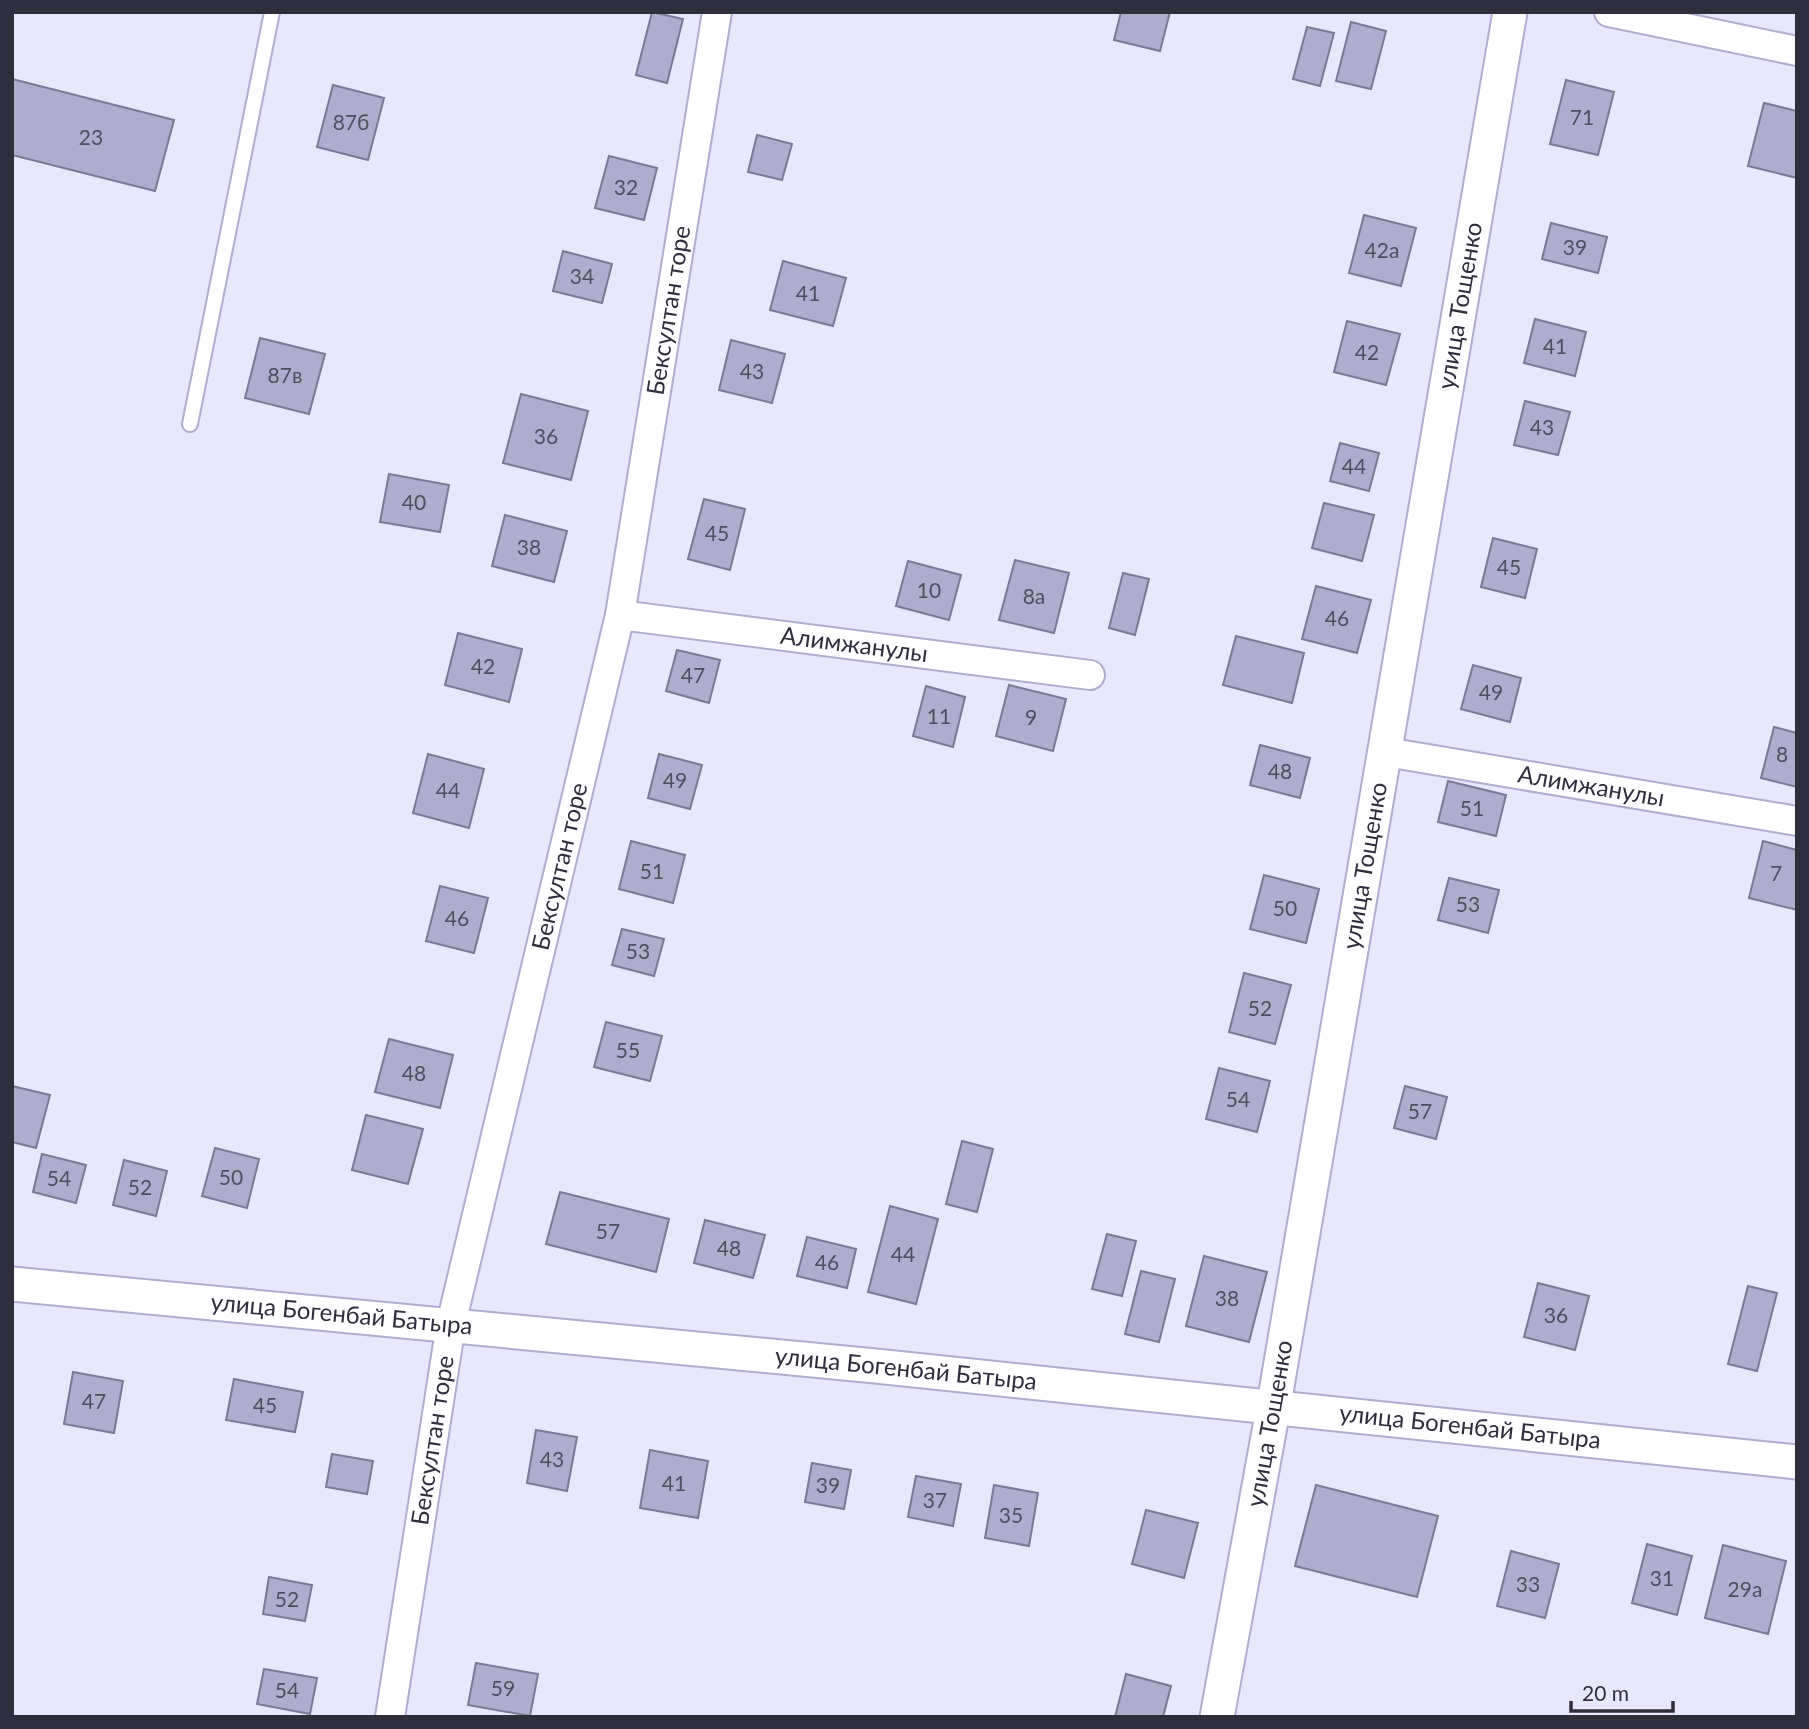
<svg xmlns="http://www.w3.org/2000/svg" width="1809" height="1729" font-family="Lato,sans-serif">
  <rect width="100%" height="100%" fill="#e8e7fd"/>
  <!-- building -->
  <g fill="#afacce" stroke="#7b7898" stroke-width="2">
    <path d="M652,12l31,7 -16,64 -31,-8z"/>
    <path d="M1121,12h49l-10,39 -46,-11z"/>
    <path d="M1351,22l35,9 -15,58 -35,-8z"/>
    <path d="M1307,27l27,6 -14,53 -27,-7z"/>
    <path d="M12,79l162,41 -19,71 -143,-36z"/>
    <path d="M1566,80l48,12 -16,63 -48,-11z"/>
    <path d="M333,85l51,13 -16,62 -51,-13z"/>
    <path d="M1764,103l33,8v67l-49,-12z"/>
    <path d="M757,135l35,9 -10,36 -34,-8z"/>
    <path d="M609,156l48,12 -13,52 -49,-12z"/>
    <path d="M1364,215l52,13 -15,58 -52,-13z"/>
    <path d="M1551,223l56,14 -9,36 -56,-14z"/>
    <path d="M563,251l49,13 -10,39 -49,-12z"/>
    <path d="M783,261l63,17 -13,48 -63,-16z"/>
    <path d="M1535,319l51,13 -11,44 -51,-13z"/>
    <path d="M1347,321l53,13 -14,51 -52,-13z"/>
    <path d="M260,338l65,16 -16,60 -64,-16z"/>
    <path d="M731,340l54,14 -13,49 -53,-13z"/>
    <path d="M521,394l67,17 -17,69 -68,-17z"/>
    <path d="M1525,401l45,11 -12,43 -44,-10z"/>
    <path d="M1340,443l39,10 -10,38 -39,-10z"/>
    <path d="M389,474l60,11 -9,47 -60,-10z"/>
    <path d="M704,499l41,10 -15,61 -42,-11z"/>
    <path d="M1324,503l50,12 -12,46 -50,-13z"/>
    <path d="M505,515l62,16 -13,51 -62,-16z"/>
    <path d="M1493,538l44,11 -12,49 -44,-11z"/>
    <path d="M1015,560l54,13 -15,60 -55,-13z"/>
    <path d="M908,561l53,14 -12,45 -53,-14z"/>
    <path d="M1123,573l26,6 -14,56 -26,-7z"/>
    <path d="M1316,586l55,14 -14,53 -55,-14z"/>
    <path d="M458,633l64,16 -13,53 -64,-17z"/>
    <path d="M1236,636l68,17 -12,50 -69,-18z"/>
    <path d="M677,650l43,10 -11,43 -43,-12z"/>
    <path d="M1473,665l48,13 -11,44 -49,-13z"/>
    <path d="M1009,685l57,14 -13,52 -57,-15z"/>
    <path d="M926,686l39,11 -12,50 -40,-11z"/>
    <path d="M1774,727l23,6v54l-36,-9z"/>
    <path d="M1260,745l50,13 -10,40 -50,-13z"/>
    <path d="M428,754l56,15 -15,59 -56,-15z"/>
    <path d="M659,754l43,11 -12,44 -42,-11z"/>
    <path d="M1448,781l58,14 -10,41 -58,-14z"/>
    <path d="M631,841l54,14 -12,48 -54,-14z"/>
    <path d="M1763,841l34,9v60l-48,-12z"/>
    <path d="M1264,875l55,14 -13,54 -56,-14z"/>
    <path d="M1449,878l50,12 -11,43 -50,-13z"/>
    <path d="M440,886l48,12 -14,55 -48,-12z"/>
    <path d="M622,929l42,10 -10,37 -42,-11z"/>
    <path d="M1244,973l47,12 -16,59 -46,-12z"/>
    <path d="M606,1022l56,14 -12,45 -56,-14z"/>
    <path d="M389,1039l64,16 -13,53 -65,-16z"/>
    <path d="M1219,1068l51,13 -13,51 -51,-13z"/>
    <path d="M12,1086l38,9 -14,53 -24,-6z"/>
    <path d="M1405,1086l42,11 -11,42 -42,-11z"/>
    <path d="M366,1115l57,14 -15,55 -56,-14z"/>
    <path d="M962,1141l31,8 -16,63 -31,-8z"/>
    <path d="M215,1148l44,11 -12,49 -45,-12z"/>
    <path d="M42,1154l44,11 -10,38 -43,-11z"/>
    <path d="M124,1160l43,11 -11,45 -43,-11z"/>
    <path d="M560,1192l109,27 -13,53 -110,-28z"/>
    <path d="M890,1206l48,13 -22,85 -48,-12z"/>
    <path d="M705,1220l60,15 -12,43 -59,-15z"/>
    <path d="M1107,1234l29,7 -14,55 -30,-7z"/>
    <path d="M807,1237l49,12 -9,39 -50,-12z"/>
    <path d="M1204,1256l63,16 -18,70 -63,-16z"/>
    <path d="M1141,1271l34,8 -16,63 -34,-8z"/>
    <path d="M1538,1283l51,13 -14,54 -51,-13z"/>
    <path d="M1748,1286l29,7 -20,78 -29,-7z"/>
    <path d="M73,1372l50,9 -9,52 -50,-9z"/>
    <path d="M234,1379l69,13 -8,40 -69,-12z"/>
    <path d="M536,1430l41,7 -10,54 -40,-8z"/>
    <path d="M650,1450l58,11 -10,57 -58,-10z"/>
    <path d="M332,1454l41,7 -6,33 -41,-7z"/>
    <path d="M812,1463l39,7 -7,39 -39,-7z"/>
    <path d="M916,1476l45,8 -8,42 -45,-9z"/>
    <path d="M994,1485l44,8 -9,53 -44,-8z"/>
    <path d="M1316,1485l122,31 -21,81 -122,-31z"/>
    <path d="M1146,1510l52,13 -14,55 -52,-14z"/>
    <path d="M1647,1544l45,12 -15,59 -45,-12z"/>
    <path d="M1723,1545l63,16 -18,73 -63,-16z"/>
    <path d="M1511,1551l48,13 -14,54 -48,-12z"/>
    <path d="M269,1577l43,8 -7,36 -42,-7z"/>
    <path d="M476,1663l62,11 -8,42 -62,-11z"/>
    <path d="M264,1669l53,9 -7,36 -53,-10z"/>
    <path d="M1126,1674l45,12 -8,31h-48z"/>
  </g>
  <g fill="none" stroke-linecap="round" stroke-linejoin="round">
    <defs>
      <path id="service" d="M190,424l82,-412"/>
      <g id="minor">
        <path d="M1609,12l188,39"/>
        <path id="s1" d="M620,615l470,60"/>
        <path id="s2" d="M1386,752l411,69"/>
        <path id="s3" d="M390,1717l61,-393 169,-709 97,-603"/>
      </g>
      <g id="tertiary">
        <path id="s4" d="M12,1284c596,54 1190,113 1785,178"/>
        <path id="s5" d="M1217,1717l57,-313 236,-1392"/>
      </g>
    </defs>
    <!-- service casing -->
    <use href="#service" stroke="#afaccf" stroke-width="18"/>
    <!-- minor casing -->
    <use href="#minor" stroke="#afaccf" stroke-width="32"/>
    <!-- tertiary casing -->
    <use href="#tertiary" stroke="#afaccf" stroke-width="37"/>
    <!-- service -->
    <use href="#service" stroke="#fff" stroke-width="14"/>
    <!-- minor -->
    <use href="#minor" stroke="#fff" stroke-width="28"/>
    <!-- tertiary -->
    <use href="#tertiary" stroke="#fff" stroke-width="33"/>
  </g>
  <g text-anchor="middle" stroke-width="6" stroke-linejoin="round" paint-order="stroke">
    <!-- number labels -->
    <g font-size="21" fill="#4f4e60">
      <text x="1582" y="125">71</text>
      <text x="351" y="130">87б</text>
      <text x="91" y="145">23</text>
      <text x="626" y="195">32</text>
      <text x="1575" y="255">39</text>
      <text x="1382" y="258">42а</text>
      <text x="582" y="284">34</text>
      <text x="808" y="301">41</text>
      <text x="1555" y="354">41</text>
      <text x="1367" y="360">42</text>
      <text x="752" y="379">43</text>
      <text x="285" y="383">87в</text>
      <text x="1542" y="435">43</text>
      <text x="546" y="444">36</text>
      <text x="1354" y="474">44</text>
      <text x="414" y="510">40</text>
      <text x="717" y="541">45</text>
      <text x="529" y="555">38</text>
      <text x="1509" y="575">45</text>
      <text x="929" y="598">10</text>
      <text x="1034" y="604">8а</text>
      <text x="1337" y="626">46</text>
      <text x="483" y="674">42</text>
      <text x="693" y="683">47</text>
      <text x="1491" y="700">49</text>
      <text x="939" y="724">11</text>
      <text x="1031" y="725">9</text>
      <text x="1782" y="762">8</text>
      <text x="1280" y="779">48</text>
      <text x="675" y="788">49</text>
      <text x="448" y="798">44</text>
      <text x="1472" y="816">51</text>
      <text x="652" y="879">51</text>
      <text x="1776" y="881">7</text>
      <text x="1468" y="912">53</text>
      <text x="1285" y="916">50</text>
      <text x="457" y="926">46</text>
      <text x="638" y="959">53</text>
      <text x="1260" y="1016">52</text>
      <text x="628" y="1058">55</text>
      <text x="414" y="1081">48</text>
      <text x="1238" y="1107">54</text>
      <text x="1420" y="1119">57</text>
      <text x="231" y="1185">50</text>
      <text x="59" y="1186">54</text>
      <text x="140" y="1195">52</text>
      <text x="608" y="1239">57</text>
      <text x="729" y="1256">48</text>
      <text x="903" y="1262">44</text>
      <text x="827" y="1270">46</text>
      <text x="1227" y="1306">38</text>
      <text x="1556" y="1323">36</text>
      <text x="94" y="1409">47</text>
      <text x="265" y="1413">45</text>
      <text x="552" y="1467">43</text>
      <text x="674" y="1491">41</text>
      <text x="828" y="1493">39</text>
      <text x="935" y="1508">37</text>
      <text x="1011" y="1523">35</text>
      <text x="1662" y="1586">31</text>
      <text x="1528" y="1592">33</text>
      <text x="1745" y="1597">29а</text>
      <text x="287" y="1607">52</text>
      <text x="503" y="1696">59</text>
      <text x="287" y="1698">54</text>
    </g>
    <!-- street labels -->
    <g font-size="24" fill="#2f2e3c" stroke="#e8e7fd">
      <text dy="8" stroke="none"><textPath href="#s5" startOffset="1432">улица Тощенко</textPath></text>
      <text dy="8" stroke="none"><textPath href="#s3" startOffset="1435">Бексултан торе</textPath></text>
      <text dy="8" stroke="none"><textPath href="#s1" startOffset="236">Алимжанулы</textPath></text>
      <text dy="8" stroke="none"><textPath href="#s2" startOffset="208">Алимжанулы</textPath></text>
      <text dy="8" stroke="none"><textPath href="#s5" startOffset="864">улица Тощенко</textPath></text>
      <text dy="8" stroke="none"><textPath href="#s3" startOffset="868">Бексултан торе</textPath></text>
      <text dy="8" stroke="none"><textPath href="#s4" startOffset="331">улица Богенбай Батыра</textPath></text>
      <text dy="8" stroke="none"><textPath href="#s4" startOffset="898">улица Богенбай Батыра</textPath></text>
      <text dy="8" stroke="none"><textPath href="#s5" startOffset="298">улица Тощенко</textPath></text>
      <text dy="8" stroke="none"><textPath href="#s4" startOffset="1465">улица Богенбай Батыра</textPath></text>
      <text dy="8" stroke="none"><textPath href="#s3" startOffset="280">Бексултан торе</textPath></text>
    </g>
  </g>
  <!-- border -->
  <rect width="1809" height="1729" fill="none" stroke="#2f2e3c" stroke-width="28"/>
  <!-- scale -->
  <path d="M1571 1701v10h102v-10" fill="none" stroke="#2f2e3c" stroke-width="3.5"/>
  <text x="1582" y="1701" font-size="21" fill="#2f2e3c" stroke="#e8e7fd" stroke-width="5" paint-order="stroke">20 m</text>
</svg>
